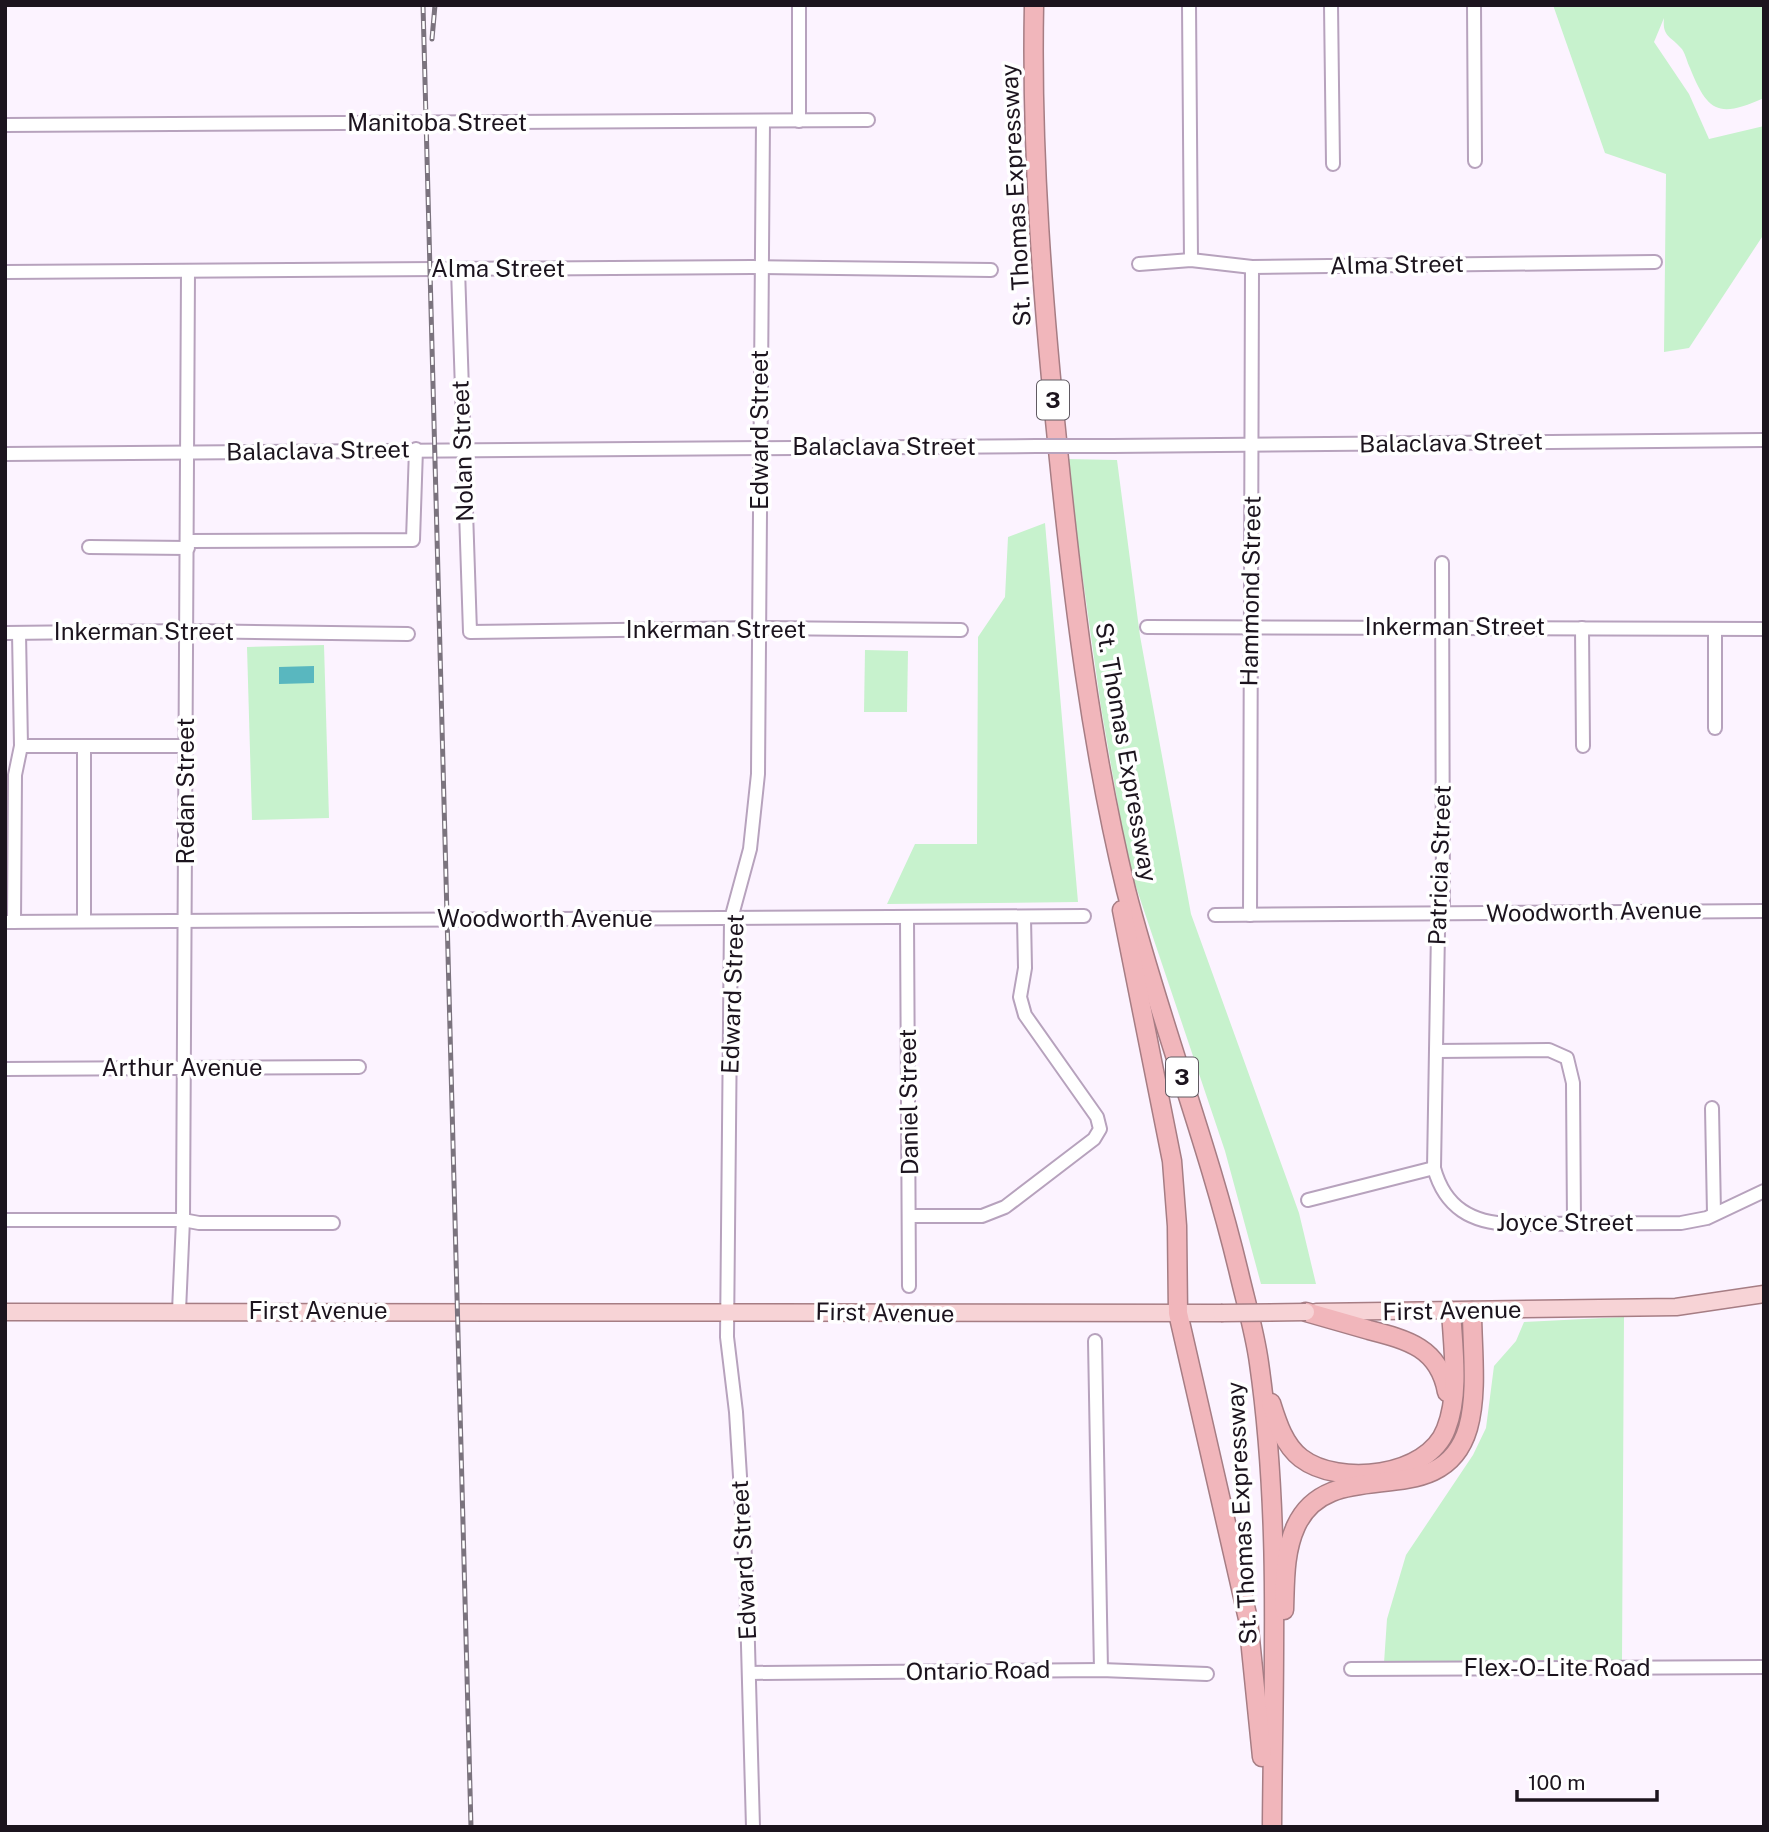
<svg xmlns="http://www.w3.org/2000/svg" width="1769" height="1832" font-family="'Public Sans',sans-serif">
  <rect width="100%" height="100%" fill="#fcf3ff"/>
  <!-- green -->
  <g fill="#c7f2cd">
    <path d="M1553,5h211v93c-45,20 -56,15 -74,-30 -3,-6 -5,-16 -9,-20 -10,-12 -19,-11 -17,-30l-10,24 35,52 20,45 55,-13v108l-75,114 -25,4 2,-178 -61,-21z"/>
    <path d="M1066,459l51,1 23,176 51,278 108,299 17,71h-55l-36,-133 -97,-288 -27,-156z"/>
    <path d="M1045,523l33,379 -191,2 28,-60h62l1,-207 27,-40 3,-60z"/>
    <path d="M324,645l5,173 -77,2 -5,-173z"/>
    <path d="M865,650l43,1 -1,61h-43z"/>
    <path d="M1624,1317l-2,344 -238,2 3,-44 19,-64 67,-100 13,-27 8,-62 22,-25 8,-19z"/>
  </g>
  <!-- water -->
  <path fill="#59b7bf" d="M314,666v17l-35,1v-17z"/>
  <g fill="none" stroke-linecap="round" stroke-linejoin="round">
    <defs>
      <g id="minor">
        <path d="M799,5v116"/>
        <path d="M1189,5l2,255"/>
        <path d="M1331,5l2,159"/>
        <path d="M1474,5l1,156"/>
        <path d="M5,125l863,-5"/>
        <path d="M1139,264l52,-4 61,7 403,-5"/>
        <path d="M458,269l12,363 289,-4 202,2"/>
        <path d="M5,272l747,-5 239,3"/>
        <path d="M1112,446l652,-6"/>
        <path d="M5,454l1031,-8"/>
        <path d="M188,541l225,-1 3,-91"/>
        <path d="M89,547l99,1"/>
        <path d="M1442,563l1,350 -5,18 -4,237c11,40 38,55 77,56l170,-1 26,-5 57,-27"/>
        <path d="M1147,627l617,2"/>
        <path d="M1582,628l1,118"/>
        <path d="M5,633l182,-2 221,3"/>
        <path d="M1715,728v-99"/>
        <path d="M21,746h165"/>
        <path d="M1215,915l549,-4"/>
        <path d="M1250,915l2,-648"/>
        <path d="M907,918l2,368"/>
        <path d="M84,921v-175"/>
        <path d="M5,922l1079,-6"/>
        <path d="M14,922l1,-147 6,-29 -2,-113"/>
        <path d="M1436,1051l113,-1 18,8 6,25 1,140"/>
        <path d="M5,1069l354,-2"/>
        <path d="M1712,1108l2,106"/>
        <path d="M1308,1200l126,-32"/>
        <path d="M910,1216h72l23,-9 89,-68 6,-10 -3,-12 -72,-102 -5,-18 5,-29 -1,-50"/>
        <path d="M5,1220h178l16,3h134"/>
        <path d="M179,1311l4,-91 5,-949"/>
        <path d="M1095,1341l6,329"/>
        <path d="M1351,1669l413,-2"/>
        <path d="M749,1673l352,-3 106,4"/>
        <path d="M753,1827l-7,-254 -10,-161 -9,-75 4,-418 19,-70 8,-75 5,-653"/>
      </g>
      <g id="major">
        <path d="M5,1312l1216,1"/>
        <path d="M1316,1312l360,-5 88,-13"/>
      </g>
      <g id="highway">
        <path d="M1034,5c-3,149 9,298 24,445 15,148 33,295 68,440 33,129 82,253 113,383 7,30 16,60 20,90 22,153 14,310 13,464"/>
        <path d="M1122,910l50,251 5,65 1,87 70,306 14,138"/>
        <path d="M1306,1312c21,6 42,12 63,18 39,10 70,18 78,62"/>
        <path d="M1271,1403c6,19 13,42 30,55 38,29 127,19 145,-29 14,-35 7,-82 5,-118"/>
        <path d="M1284,1610c1,-28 0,-58 12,-84 35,-76 146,-9 172,-98 10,-36 4,-80 4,-117"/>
      </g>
    </defs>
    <!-- minor casing -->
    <use href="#minor" stroke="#b7a2bd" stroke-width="16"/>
    <!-- major casing -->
    <use href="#major" stroke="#a67d84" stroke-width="19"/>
    <!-- highway casing -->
    <use href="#highway" stroke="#a67d84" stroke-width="21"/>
    <!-- minor -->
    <use href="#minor" stroke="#fff" stroke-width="12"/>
    <!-- major -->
    <use href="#major" stroke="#f7d3d6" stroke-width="16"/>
    <!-- highway -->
    <use href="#highway" stroke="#f1b6bb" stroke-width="18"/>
    <defs>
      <g id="rail">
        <path d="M423,5l48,1822"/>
        <path d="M432,39l3,-34"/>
      </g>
    </defs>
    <!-- rail casing -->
    <use href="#rail" stroke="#7b737e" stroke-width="5"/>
    <!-- rail -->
    <use href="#rail" stroke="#fff" stroke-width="2.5" stroke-dasharray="8" stroke-linecap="butt"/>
    <defs>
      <path id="minor-bridge" d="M1036,446h76"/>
      <path id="major-bridge" d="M1221,1313l85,-1"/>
    </defs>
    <!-- minor-bridge casing -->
    <use href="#minor-bridge" stroke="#b7a2bd" stroke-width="16" stroke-linecap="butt"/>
    <!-- major-bridge casing -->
    <use href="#major-bridge" stroke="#a67d84" stroke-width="19" stroke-linecap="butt"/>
    <!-- minor-bridge -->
    <use href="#minor-bridge" stroke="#fff" stroke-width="12"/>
    <!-- major-bridge -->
    <use href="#major-bridge" stroke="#f7d3d6" stroke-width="16"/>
  </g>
  <g text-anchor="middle" stroke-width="7" stroke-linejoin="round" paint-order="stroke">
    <!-- shield labels -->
    <g fill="#fff" stroke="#605a62" stroke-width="2">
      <rect x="1037" y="380.5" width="32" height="39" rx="5"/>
      <rect x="1166" y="1057.5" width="32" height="39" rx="5"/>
    </g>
    <g font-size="23" font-weight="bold" fill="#1c141e">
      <text x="1053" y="408">3</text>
      <text x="1182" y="1085">3</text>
    </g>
    <!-- street labels -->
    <g font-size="24" fill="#1c141e" stroke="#fff">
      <text x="437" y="131">Manitoba Street</text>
      <text transform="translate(1016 195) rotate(-93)" y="8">St. Thomas Expressway</text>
      <text transform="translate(1397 265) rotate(-1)" y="8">Alma Street</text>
      <text x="498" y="277">Alma Street</text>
      <text transform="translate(760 430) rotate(-90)" y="8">Edward Street</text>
      <text transform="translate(1451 443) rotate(-1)" y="8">Balaclava Street</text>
      <text x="884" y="455">Balaclava Street</text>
      <text transform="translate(318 451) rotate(-1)" y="8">Balaclava Street</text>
      <text transform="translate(463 451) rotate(-92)" y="8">Nolan Street</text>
      <text transform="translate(1251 591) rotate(-89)" y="8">Hammond Street</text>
      <text x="1455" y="635">Inkerman Street</text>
      <text x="716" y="638">Inkerman Street</text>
      <text x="144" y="640">Inkerman Street</text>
      <text transform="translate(1126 752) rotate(80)" y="8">St. Thomas Expressway</text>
      <text transform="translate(186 791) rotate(-90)" y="8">Redan Street</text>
      <text transform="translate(1440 865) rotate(-88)" y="8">Patricia Street</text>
      <text transform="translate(1594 912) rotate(-1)" y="8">Woodworth Avenue</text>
      <text x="545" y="927">Woodworth Avenue</text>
      <text transform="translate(733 994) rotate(-88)" y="8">Edward Street</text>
      <text x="182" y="1076">Arthur Avenue</text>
      <text transform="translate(909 1102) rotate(-91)" y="8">Daniel Street</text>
      <text x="1565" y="1231">Joyce Street</text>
      <text x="318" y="1319">First Avenue</text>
      <text transform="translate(1452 1311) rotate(-1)" y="8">First Avenue</text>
      <text transform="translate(885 1313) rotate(1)" y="8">First Avenue</text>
      <text transform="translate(1242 1513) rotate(-93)" y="8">St. Thomas Expressway</text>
      <text transform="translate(744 1560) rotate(-93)" y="8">Edward Street</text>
      <text x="1557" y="1676">Flex-O-Lite Road</text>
      <text transform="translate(978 1671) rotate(-1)" y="8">Ontario Road</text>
    </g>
  </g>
  <!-- border -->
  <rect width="1769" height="1832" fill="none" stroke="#1c141e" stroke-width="14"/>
  <!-- scale -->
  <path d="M1517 1790v10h140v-10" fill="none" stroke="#1c141e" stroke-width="3.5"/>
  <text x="1528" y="1790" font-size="21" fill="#1c141e" stroke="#ffffff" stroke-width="5" paint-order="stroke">100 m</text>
</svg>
